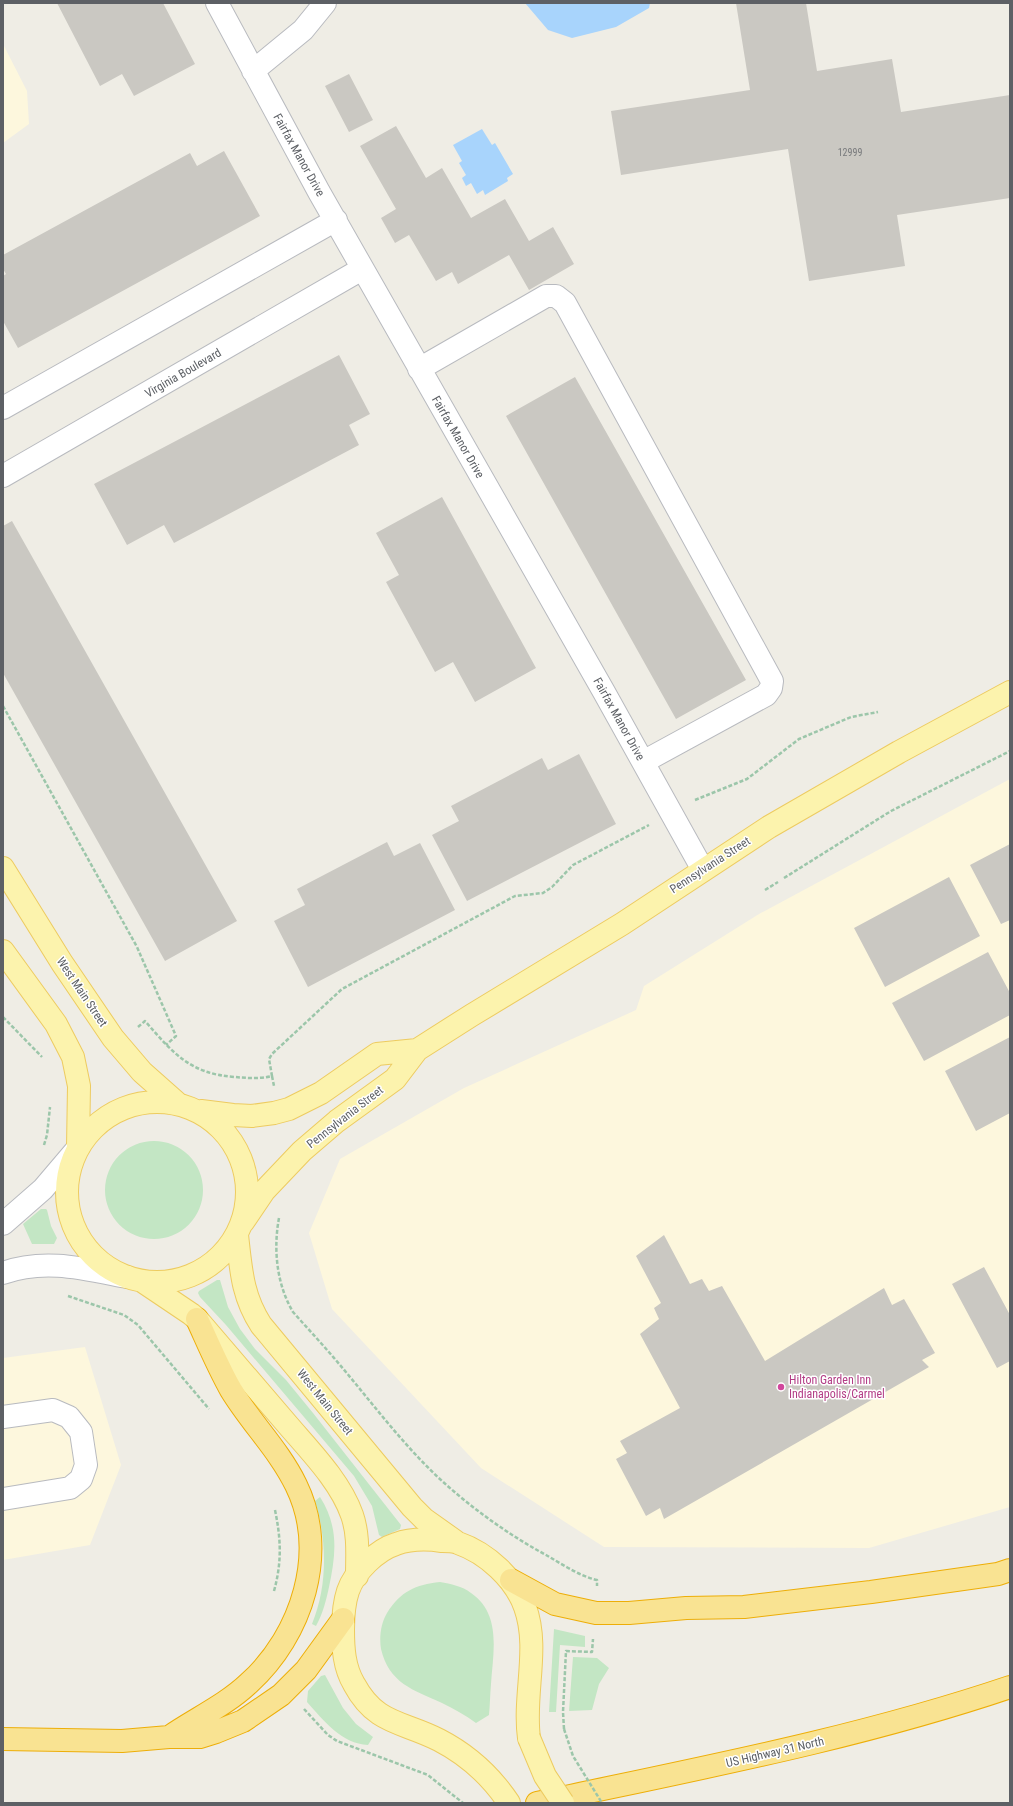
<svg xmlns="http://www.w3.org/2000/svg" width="1013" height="1806" font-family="'Roboto Condensed',sans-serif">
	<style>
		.commercial { fill: #fdf7dd }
		.green { fill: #c3e6c4 }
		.water { fill: #a8d4fc }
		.building { fill: #cac8c2 }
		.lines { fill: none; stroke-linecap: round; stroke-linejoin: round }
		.minor-casing { stroke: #b8babf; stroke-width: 24 }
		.major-casing { stroke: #edcb60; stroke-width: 24 }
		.highway-casing { stroke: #edae08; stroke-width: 24 }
		.path { stroke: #9cc6aa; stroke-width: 2.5; stroke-dasharray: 4 2; stroke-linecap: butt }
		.minor { stroke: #fff; stroke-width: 22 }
		.major { stroke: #fcf3ad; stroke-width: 22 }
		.highway { stroke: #f9e392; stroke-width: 22 }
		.major-bridge-casing { stroke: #edcb60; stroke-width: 24; stroke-linecap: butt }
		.path-bridge { stroke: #9cc6aa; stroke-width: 2.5; stroke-dasharray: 4 2; stroke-linecap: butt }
		.major-bridge { stroke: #fcf3ad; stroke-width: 22 }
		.hotel-dot { fill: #d1479c; stroke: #fff; stroke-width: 1.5 }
		.labels { text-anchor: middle; stroke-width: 3; stroke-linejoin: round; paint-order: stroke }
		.number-label { font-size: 10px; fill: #787a7c }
		.street-label { font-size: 12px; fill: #5d6065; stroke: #fff }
		.hotel-label { font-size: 12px; fill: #b23c85; stroke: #fff; text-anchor: start }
	</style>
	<rect width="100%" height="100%" fill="#efede5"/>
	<path class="commercial" d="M 3,44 L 27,91 L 29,124 L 3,143 Z
		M 1010,779 L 1010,1507 L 869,1548 L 604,1547 L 481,1468 L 332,1309 L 309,1233 L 340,1159 L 464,1088 L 636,1010 L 644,986 L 759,914 Z
		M 85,1347 L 121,1465 L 90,1545 L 3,1560 L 3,1358 Z"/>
	<path class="green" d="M105 1190a49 49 0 1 1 98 0a49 49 0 1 1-98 0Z
		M 41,1209 L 46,1209 L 47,1210 L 51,1226 L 57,1238 L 54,1244 L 32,1244 L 23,1224 Z
		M 217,1280 L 220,1280 L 228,1307 L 240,1329 L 255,1349 L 286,1380 L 313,1413 L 401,1525 L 400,1529 L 382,1537 L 379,1535 L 372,1506 L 354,1476 L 226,1325 L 200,1297 L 198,1293 L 199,1291 Z
		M 320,1497 C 339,1527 336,1554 329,1587 C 326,1601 323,1613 316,1626 L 312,1624 C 328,1585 327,1540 315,1501 Z
		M 440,1582 C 451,1584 462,1586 471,1593 C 502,1614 493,1653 491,1684 C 490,1695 490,1705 489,1715 L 476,1723 C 465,1715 454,1709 442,1703 C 413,1690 389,1683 381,1649 C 379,1637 381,1623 387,1613 C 401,1591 415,1585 440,1582 Z
		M 554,1629 L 585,1636 L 585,1647 L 560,1645 L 556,1712 L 549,1712 Z
		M 573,1657 L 597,1658 L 609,1668 L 599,1684 L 592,1710 L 569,1711 Z
		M 325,1675 L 343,1708 L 356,1724 L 373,1737 L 368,1745 C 342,1744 323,1720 307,1702 L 308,1691 L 321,1676 Z"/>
	<path class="water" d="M 525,3 L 650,3 L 649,8 L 616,27 L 572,38 L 548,30 Z
		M 482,129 L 492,145 L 495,143 L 513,174 L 507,178 L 508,181 L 485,195 L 483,190 L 477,194 L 471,183 L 466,186 L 462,178 L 466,175 L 459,163 L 462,161 L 453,145 Z"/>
	<path class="building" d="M 57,3 L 163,3 L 195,64 L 134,96 L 122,74 L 100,86 Z
		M 736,3 L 806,3 L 817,71 L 892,59 L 901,112 L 1010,95 L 1010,198 L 897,215 L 905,266 L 809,281 L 788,149 L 621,175 L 611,111 L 750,90 Z
		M 349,74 L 373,120 L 349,132 L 325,86 Z
		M 396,126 L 426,178 L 442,168 L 471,218 L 505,199 L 529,241 L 553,227 L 574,264 L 529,290 L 509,255 L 458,284 L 452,272 L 436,281 L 409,235 L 395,243 L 381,218 L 396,209 L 360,146 Z
		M 224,151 L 260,216 L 18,348 L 3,321 L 3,276 L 6,274 L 3,269 L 3,255 L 190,153 L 197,166 Z
		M 339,355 L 370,414 L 349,425 L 359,445 L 174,543 L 164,525 L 127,545 L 94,484 Z
		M 575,377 L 746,680 L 676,719 L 506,416 Z
		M 442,497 L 536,668 L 475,702 L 453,662 L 435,672 L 386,582 L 399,575 L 376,533 Z
		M 12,521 L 237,921 L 165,961 L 3,673 L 3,526 Z
		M 579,754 L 616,824 L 467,901 L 432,835 L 459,821 L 451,806 L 542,758 L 548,770 Z
		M 387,842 L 394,856 L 420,843 L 455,910 L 308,987 L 274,921 L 305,905 L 297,889 Z
		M 1010,844 L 1010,920 L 1001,924 L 970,865 Z
		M 949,877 L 980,936 L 885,987 L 854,928 Z
		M 988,952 L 1010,993 L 1010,1015 L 924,1061 L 892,1003 Z
		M 1010,1037 L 1010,1113 L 976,1131 L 945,1071 Z
		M 664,1235 L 690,1284 L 702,1279 L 709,1291 L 722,1286 L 765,1361 L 884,1288 L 892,1305 L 904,1299 L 935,1353 L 922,1360 L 929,1367 L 664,1519 L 660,1508 L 646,1516 L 616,1459 L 627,1453 L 620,1441 L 680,1408 L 640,1334 L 659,1319 L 654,1308 L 661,1303 L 636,1256 Z
		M 984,1267 L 1010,1315 L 1010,1361 L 997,1368 L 952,1284 Z"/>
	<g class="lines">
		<g class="minor-casing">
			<path id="minor" d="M 217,3 L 319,192 L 604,692 L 703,870
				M 253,71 L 303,30 L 325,3
				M 419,369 L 546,296 L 556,296 L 565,303 L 772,681 L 771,688 L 766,695 L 643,762
				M 3,408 L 336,220
				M 3,476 L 362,269
				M 3,1224 L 43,1189 L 77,1149
				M 3,1273 C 45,1258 85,1269 127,1277
				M 3,1417 L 53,1410 L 69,1417 L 81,1432 L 86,1465 L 81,1479 L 70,1488 L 3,1499"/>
		</g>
		<g class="major-casing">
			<path id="major" d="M 3,868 L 62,963 L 113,1038 L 142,1072 L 177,1103
				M 3,951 L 56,1024 L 73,1057 L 79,1086 L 78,1147
				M67 1192a90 90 0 1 1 180 0a90 90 0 1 1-180 0Z
				M 201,1111 L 233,1115 L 252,1116 L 274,1113 L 289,1109 L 321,1093 L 377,1054 L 417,1050
				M 243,1222 L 264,1191 L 302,1151 L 337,1121 L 395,1079 L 417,1050 L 472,1015 L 622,924 L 769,827 L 899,752 L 1010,692
				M 237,1235 C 241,1269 242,1296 261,1325 L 412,1507 L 424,1519 L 455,1541
				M 142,1281 L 191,1314 L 197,1319 C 227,1354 257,1389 287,1424 C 310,1451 340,1481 352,1515 C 359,1535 357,1555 357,1576
				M 509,1803 C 491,1776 468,1755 439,1740 C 402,1721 376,1725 354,1684 C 344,1667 343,1648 343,1630 C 343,1617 344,1603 348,1591 C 355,1571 377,1550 396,1544 C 410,1539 428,1539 442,1541 C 447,1541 454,1541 458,1543 C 487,1553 515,1579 525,1607 C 540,1648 523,1695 529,1738"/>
		</g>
		<g class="highway-casing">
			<path id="highway" d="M 511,1580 L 555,1604 L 596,1613 L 629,1613 L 686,1608 L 744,1607 L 871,1592 L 998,1574 L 1010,1570
				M 169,1737 C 195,1719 226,1705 249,1683 C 302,1635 329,1552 296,1485 C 279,1450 251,1423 231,1390 C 218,1367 208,1343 197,1319
				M 3,1739 L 122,1741 L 169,1737 L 200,1737 L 216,1732 L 243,1721 L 281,1695 L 306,1670 L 343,1619
				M 537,1803 C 696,1769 856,1739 1010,1687"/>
		</g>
		<path class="path" d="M 3,706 L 137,947 L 176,1036 L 166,1045
			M 695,800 L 747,779 L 799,739 L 851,717 L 878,712
			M 784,878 L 891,811 L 1010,751
			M 765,890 L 778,882
			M 3,1017 L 42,1057
			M 138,1027 L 145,1021 C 173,1053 190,1074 235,1077 C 247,1078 260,1079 272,1076 L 269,1059 L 272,1054 L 342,989 L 515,896 L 543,893 L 552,887 L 573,865 L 649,825
			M 272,1076 L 274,1086
			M 44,1145 L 47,1135 L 50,1107
			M 279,1218 C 273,1250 277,1285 293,1312 C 309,1330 325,1347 340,1365 C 373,1404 404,1446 442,1481 C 473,1509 509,1535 546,1555 C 562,1564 579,1576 597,1580 L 597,1586
			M 68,1296 L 124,1315 L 138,1325 L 209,1409
			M 274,1591 C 282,1562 281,1539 275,1510
			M 304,1709 L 328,1735 L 337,1741 L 428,1775 L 463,1803
			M 564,1729 L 563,1712 L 566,1651 L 592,1652 L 593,1639"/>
		<use href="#minor" class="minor"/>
		<use href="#major" class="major"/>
		<use href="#highway" class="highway"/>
		<g class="major-bridge-casing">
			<path id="major-bridge" d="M 529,1738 L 545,1776 L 563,1803"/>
		</g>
		<path class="path-bridge" d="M 564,1729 L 573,1756 L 602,1803"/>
		<use href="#major-bridge" class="major-bridge"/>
	</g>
	<circle class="hotel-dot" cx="781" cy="1387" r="4"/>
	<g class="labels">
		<g class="number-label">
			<text x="850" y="156">12999</text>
		</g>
		<g class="street-label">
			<text transform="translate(299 155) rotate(61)" y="4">Fairfax Manor Drive</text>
			<text transform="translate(183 373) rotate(-30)" y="4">Virginia Boulevard</text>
			<text transform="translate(458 437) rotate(60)" y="4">Fairfax Manor Drive</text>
			<text transform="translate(619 719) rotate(61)" y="4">Fairfax Manor Drive</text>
			<text transform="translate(710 865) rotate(-33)" y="4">Pennsylvania Street</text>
			<text transform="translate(82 992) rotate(56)" y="4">West Main Street</text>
			<text transform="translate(345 1117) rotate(-38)" y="4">Pennsylvania Street</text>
			<text transform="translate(325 1402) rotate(51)" y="4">West Main Street</text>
			<text transform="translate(775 1752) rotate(-13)" y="4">US Highway 31 North</text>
		</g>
		<g class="hotel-label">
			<text x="789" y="1384">Hilton Garden Inn<tspan x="789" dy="14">Indianapolis/Carmel</tspan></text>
		</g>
	</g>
	<rect width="1013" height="1806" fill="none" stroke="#5d6065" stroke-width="8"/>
</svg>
